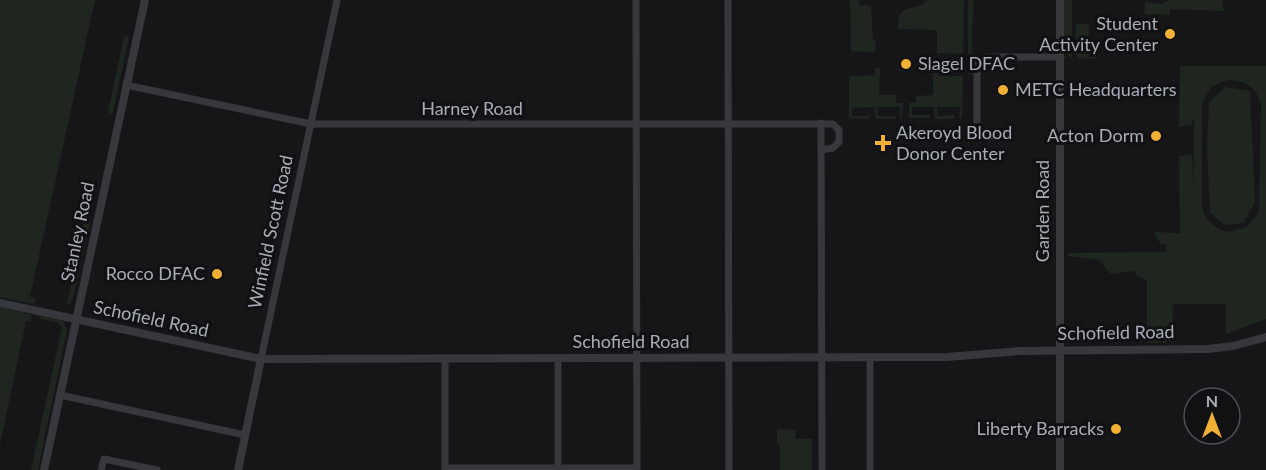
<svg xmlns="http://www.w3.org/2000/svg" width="1266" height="470" font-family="Lato,sans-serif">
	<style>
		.green { fill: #1e261f; fill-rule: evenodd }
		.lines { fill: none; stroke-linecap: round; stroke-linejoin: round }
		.minor { stroke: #37383d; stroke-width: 7 }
		.tertiary { stroke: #37383d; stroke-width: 8 }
		.poi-dot { fill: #f2b134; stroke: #111113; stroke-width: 2 }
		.labels { text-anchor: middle; stroke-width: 6; stroke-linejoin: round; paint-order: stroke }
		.poi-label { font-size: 18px; fill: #a8adb8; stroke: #111113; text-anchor: end }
		.street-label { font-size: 18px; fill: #a8adb8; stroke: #111113 }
	</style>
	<rect width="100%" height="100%" fill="#161618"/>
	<path class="green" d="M 0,0 L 95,0 L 30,297 L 37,299 L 33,304 L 0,297 Z
		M 850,0 L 859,0 L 859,5 L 871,6 L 873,40 L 876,40 L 875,52 L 851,51 Z
		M 928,0 L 964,0 L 963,54 L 937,53 L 937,30 L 898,29 C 897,0 913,14 928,0 Z
		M 968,0 L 974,0 L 972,27 L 973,74 L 968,75 Z
		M 1063,0 L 1072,0 L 1072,58 L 1067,55 L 1064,50 Z
		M 1170,0 L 1222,0 L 1223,7 L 1226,11 L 1170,9 L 1170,15 L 1144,14 L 1145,2 L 1161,4 Z
		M 1076,24 L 1089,24 L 1089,57 L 1097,57 L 1097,59 L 1078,58 L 1076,52 Z
		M 126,35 L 129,37 L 113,113 L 110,114 L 108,111 L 124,37 Z
		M 1180,66 L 1266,66 L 1266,319 L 1226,334 L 1226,304 L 1173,304 L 1172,342 L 1147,343 L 1147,280 L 1138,277 L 1134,271 L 1111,274 L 1099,260 L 1068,256 L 1069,253 L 1166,252 L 1167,245 L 1160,243 L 1154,232 L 1180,233 L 1179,156 L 1192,154 L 1194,186 L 1194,115 L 1192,125 L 1179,127 ZM 1227,80 C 1245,80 1256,87 1261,104 L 1259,213 L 1246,227 L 1228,232 L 1220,230 L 1211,223 L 1204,215 L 1202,204 L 1202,104 L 1211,87 Z
		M 875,68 L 880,68 L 879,95 L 896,95 L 896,103 L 903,103 L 902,119 L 900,118 L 900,107 L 877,107 L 878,116 L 896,116 L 895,119 L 876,119 L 874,107 L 852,108 L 852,116 L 870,116 L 869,119 L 849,118 L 849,76 L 875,75 Z
		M 933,68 L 937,68 L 938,76 L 963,76 L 962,119 L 959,118 L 960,107 L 937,107 L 937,116 L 955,115 L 954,119 L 935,119 L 934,107 L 912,107 L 912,115 L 930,115 L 930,118 L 909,118 L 909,103 L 916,103 L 916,96 L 933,95 Z
		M 1225,87 L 1250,91 L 1255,202 L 1244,223 L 1225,225 L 1210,213 L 1207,148 L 1209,102 Z
		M 84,221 L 90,222 L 75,291 L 70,305 L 67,304 Z
		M 0,307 L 32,315 L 31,321 L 26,321 L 0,445 Z
		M 41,316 L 63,321 L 67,330 L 38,470 L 31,470 L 62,327 L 57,322 L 40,319 Z
		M 777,429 L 796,430 L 795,439 L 812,439 L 812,470 L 780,470 L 780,447 L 777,442 Z"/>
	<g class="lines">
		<path class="minor" d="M 636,0 L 637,470
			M 728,0 L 729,470
			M 126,85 L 311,124 L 833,124 L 839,130 L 839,142 L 833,148 L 821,150
			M 977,122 L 977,68 L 979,60 L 987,57 L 1061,57
			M 821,123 L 822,470
			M 870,358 L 870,470
			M 261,359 L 337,0
			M 558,359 L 558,469
			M 60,395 L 245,435
			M 445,468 L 637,468
			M 101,470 L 104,459 L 157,470
			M 445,470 L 445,359"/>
		<path class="tertiary" d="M 0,303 L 261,359 L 947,357 L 1021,351 L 1208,349 L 1233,346 L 1266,337
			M 44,470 L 145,0
			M 238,470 L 261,359
			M 1060,470 L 1060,0"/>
	</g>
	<g class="poi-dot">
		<circle cx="1170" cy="34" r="6"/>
		<circle cx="906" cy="64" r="6"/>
		<circle cx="1003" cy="90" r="6"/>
		<circle cx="1156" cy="136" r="6"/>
		<path d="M880 134h6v6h6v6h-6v6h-6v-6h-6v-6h6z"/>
		<circle cx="217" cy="274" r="6"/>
		<circle cx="1116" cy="429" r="6"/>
	</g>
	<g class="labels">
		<g class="poi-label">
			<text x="1158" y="30">Student<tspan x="1158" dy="21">Activity Center</tspan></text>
			<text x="918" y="70" text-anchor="start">Slagel DFAC</text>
			<text x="1015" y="96" text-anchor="start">METC Headquarters</text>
			<text x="896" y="139" text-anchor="start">Akeroyd Blood<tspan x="896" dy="21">Donor Center</tspan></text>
			<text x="1144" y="142">Acton Dorm</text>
			<text x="205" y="280">Rocco DFAC</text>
			<text x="1104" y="435">Liberty Barracks</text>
		</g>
		<g class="street-label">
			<text x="472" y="115">Harney Road</text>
			<text transform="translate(1043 211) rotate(-90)" y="6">Garden Road</text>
			<text transform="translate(78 232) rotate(-78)" y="6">Stanley Road</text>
			<text transform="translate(271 232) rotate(-78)" y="6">Winfield Scott Road</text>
			<text transform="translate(151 319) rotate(12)" y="6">Schofield Road</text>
			<text transform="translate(1116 333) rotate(-1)" y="6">Schofield Road</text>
			<text x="631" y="348">Schofield Road</text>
		</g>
	</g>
	<g transform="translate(1212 416)"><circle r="28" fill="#111113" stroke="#4d4f55" stroke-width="1.5"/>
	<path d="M0-4.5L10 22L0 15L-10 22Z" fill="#f2b134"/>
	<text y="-9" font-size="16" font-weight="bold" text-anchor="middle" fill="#a8adb8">N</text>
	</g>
</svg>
